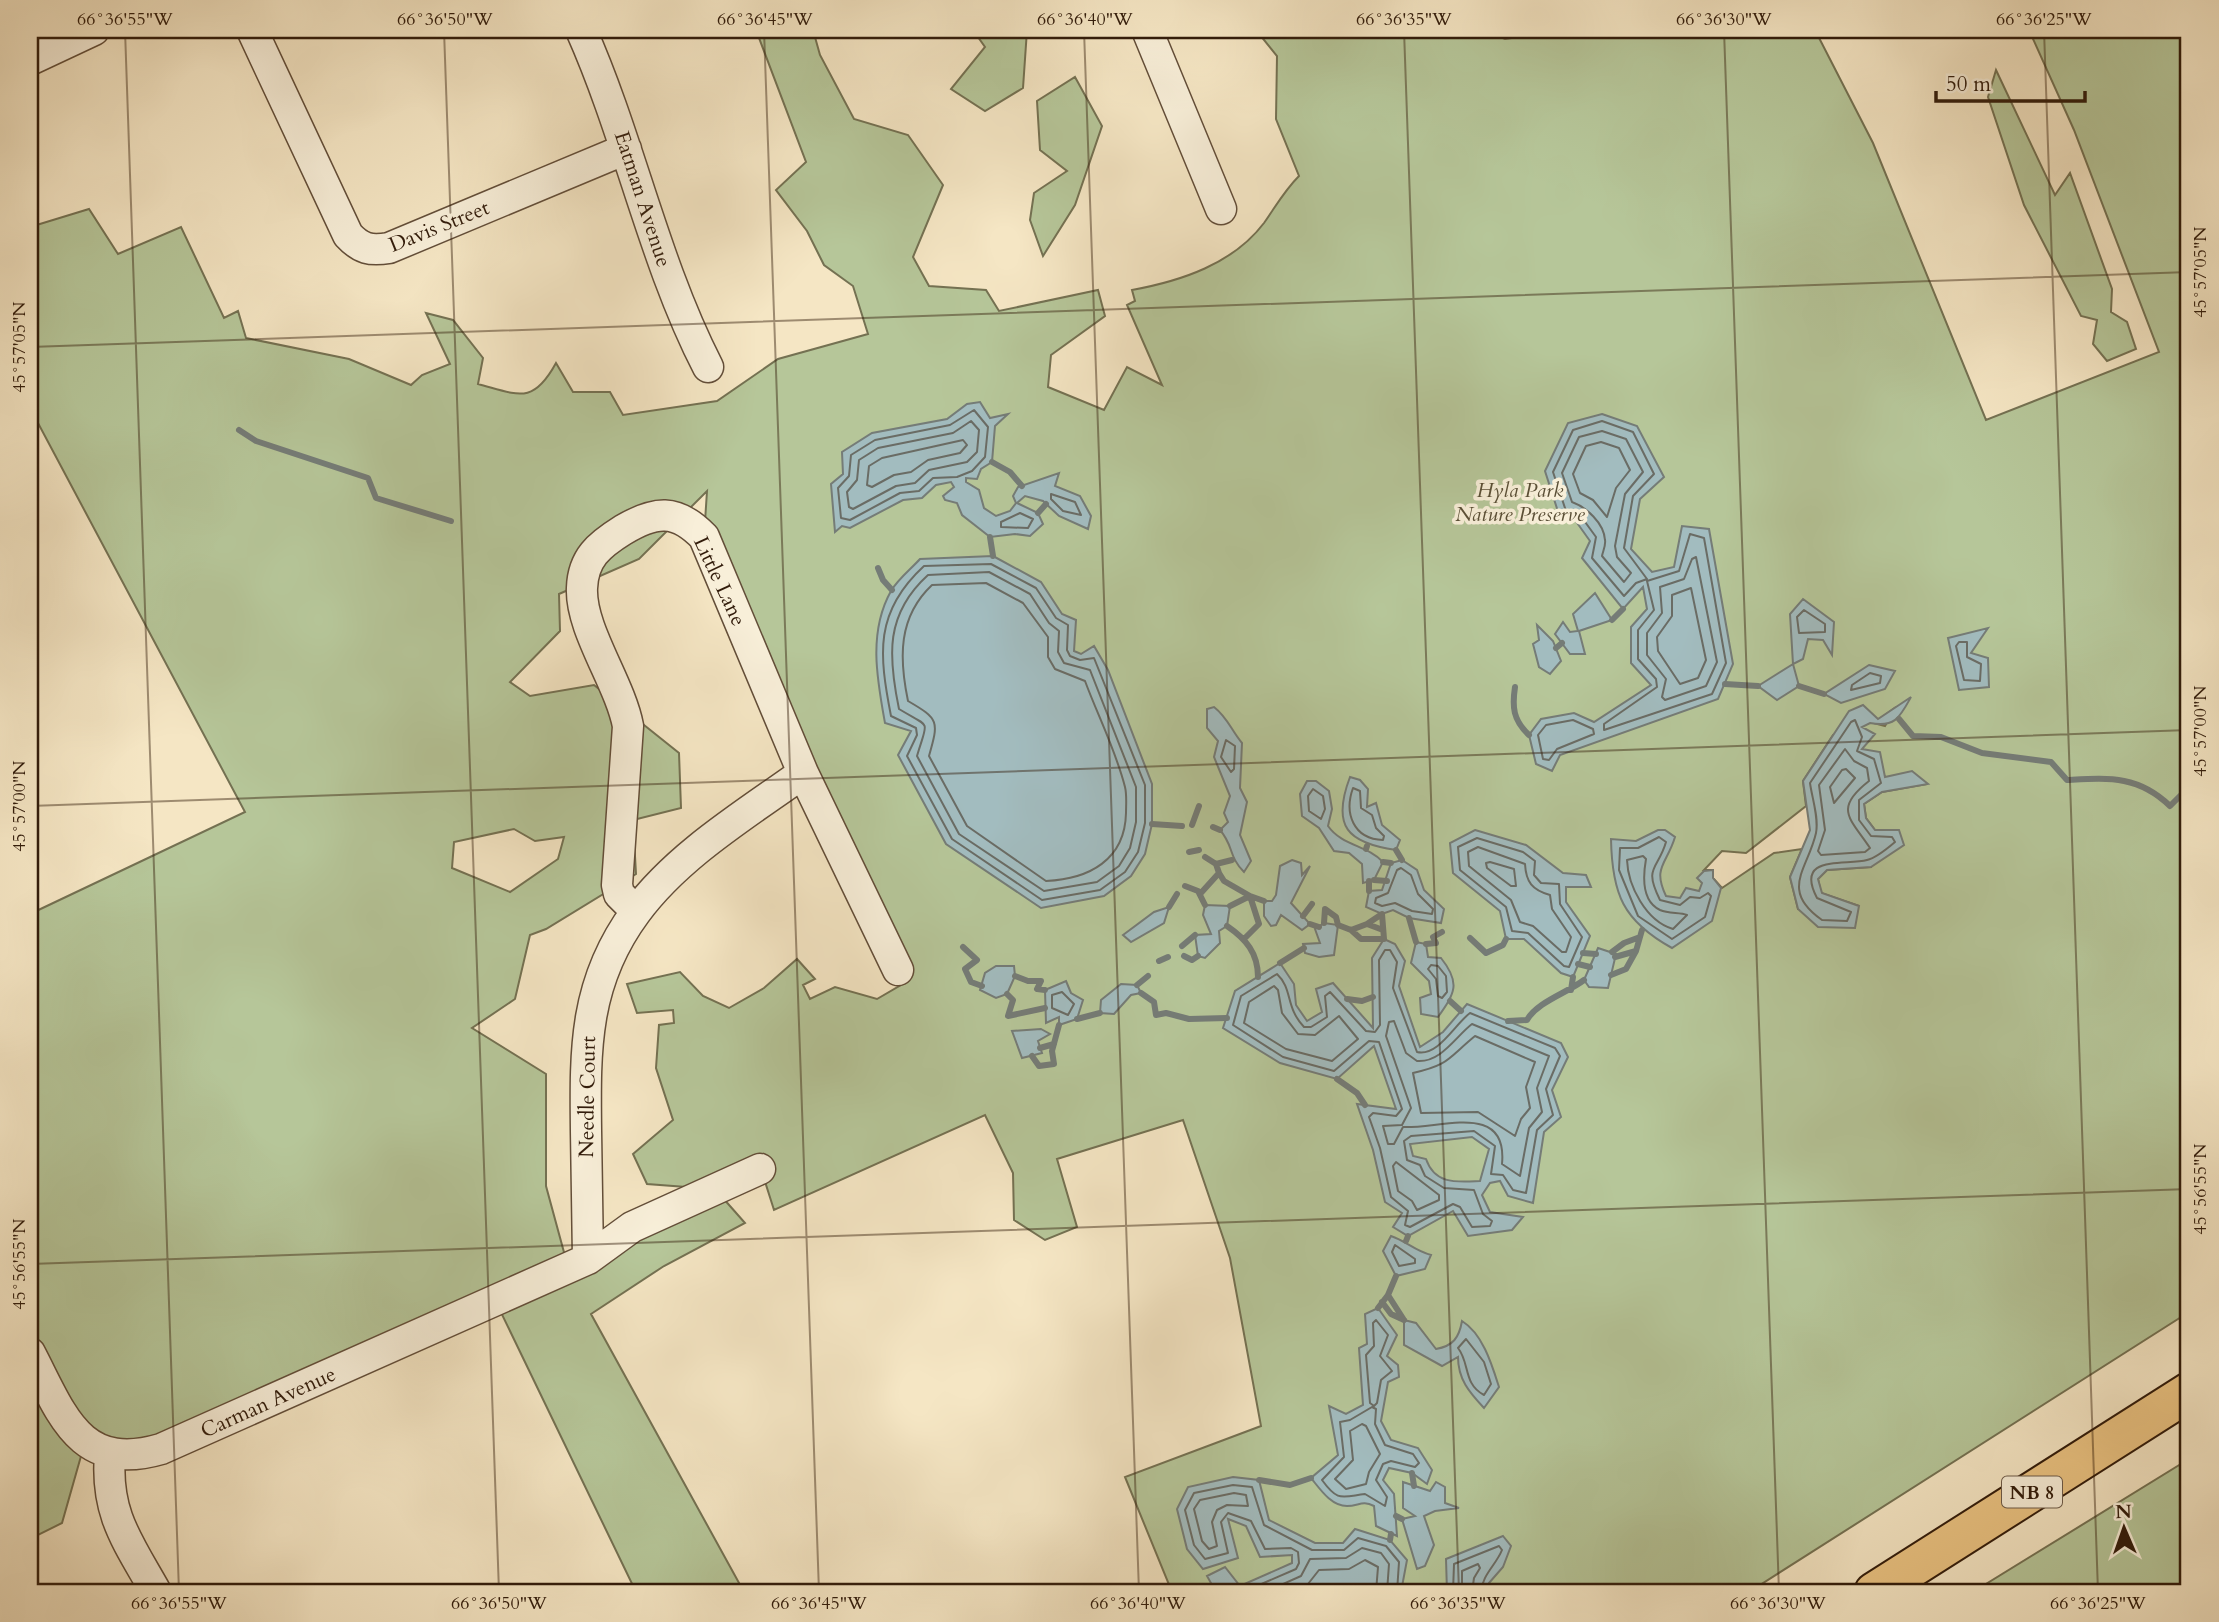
<svg xmlns="http://www.w3.org/2000/svg" width="2219" height="1622" font-family="Cardo,serif">
	<style>
		.green { fill: #b6c699; stroke: #747152; stroke-width: 2; fill-rule: evenodd }
		.water { fill: #a2bcbf; stroke: #757c77; stroke-width: 2; fill-rule: evenodd }
		.lines { fill: none; stroke-linecap: round; stroke-linejoin: round }
		.shore { stroke: #6a6c65; stroke-width: 2 }
		.stream { stroke: #757c77; stroke-width: 6 }
		.minor-casing { stroke: #634e39; stroke-width: 33 }
		.highway-casing { stroke: #321c0b; stroke-width: 42 }
		.minor { stroke: #f8efd9; stroke-width: 30 }
		.highway { stroke: #eac382; stroke-width: 38 }
		.ticks { fill: none; stroke: #321c0b; stroke-width: 2; stroke-opacity: 0.45 }
		.labels { text-anchor: middle; stroke-width: 7; stroke-linejoin: round; paint-order: stroke }
		.shield { fill: #f8efd9; stroke: #6d5b49; stroke-width: 2 }
		.shield-label { font-size: 19px; font-weight: bold; fill: #321c0b }
		.street-label { font-size: 21px; fill: #321c0b; stroke: #f8efd9 }
		.park-label { font-size: 21px; font-style: italic; fill: #5a4f36; stroke: #f8efd9 }
		.neatline { fill: none; stroke: #321c0b; stroke-width: 2.5 }
		.ticks-label { font-size: 18px; text-anchor: middle; fill: #321c0b }
	</style>
	<rect width="100%" height="100%" fill="#f5e6c4"/>
	<filter id="stains"><feTurbulence type="fractalNoise" baseFrequency=".00286" numOctaves="4"/><feColorMatrix values="0 0 0 0 .2 0 0 0 0 .09 0 0 0 0 .02 0 0 0 .5 -.17"/></filter>
	<radialGradient id="worn" r=".72"><stop offset=".6" stop-color="#630" stop-opacity="0"/><stop offset="1" stop-color="#630" stop-opacity=".3"/></radialGradient>
	<path class="green" d="M 756,30 L 813,30 L 820,55 L 854,119 L 908,135 L 943,185 L 913,257 L 929,286 L 986,290 L 999,311 L 1098,290 L 1105,316 L 1051,355 L 1048,387 L 1104,410 L 1127,367 L 1162,385 L 1127,305 L 1135,301 L 1132,290 C 1181,281 1233,264 1264,223 C 1276,206 1284,191 1299,176 L 1276,119 L 1277,56 L 1256,30 L 1484,30 L 1505,39 L 1568,30 L 1815,30 L 1873,143 L 1986,420 L 2159,352 L 2074,130 L 2029,30 L 2189,30 L 2189,1312 L 1749,1592 L 1172,1592 L 1125,1477 L 1261,1426 L 1230,1258 L 1183,1120 L 1057,1159 L 1077,1227 L 1045,1240 L 1014,1220 L 1013,1173 L 985,1115 L 774,1210 L 761,1169 L 715,1189 L 745,1223 L 664,1266 L 591,1314 L 744,1592 L 636,1592 L 495,1300 L 161,1449 L 85,1442 L 62,1523 L 30,1539 L 30,914 L 245,812 L 30,408 L 30,227 L 89,209 L 118,254 L 181,227 L 224,318 L 238,311 L 246,338 L 349,359 L 411,385 L 422,375 L 450,364 L 426,313 L 453,320 L 483,358 L 478,384 C 519,395 533,405 556,363 L 573,392 L 610,392 L 623,415 L 717,401 L 778,359 L 868,334 L 853,286 L 824,265 L 807,231 L 776,190 L 806,162 ZM 707,491 L 704,537 L 906,982 L 877,999 L 835,987 L 810,999 L 803,985 L 815,979 L 797,959 L 764,988 L 729,1008 L 703,996 L 680,972 L 627,984 L 637,1013 L 673,1010 L 674,1023 L 659,1025 L 656,1068 L 673,1120 L 633,1154 L 647,1184 L 713,1189 L 568,1267 L 546,1186 L 546,1074 L 472,1028 L 515,999 L 530,935 L 546,929 L 636,874 L 633,820 L 681,808 L 679,753 L 594,685 L 530,696 L 510,682 L 560,631 L 559,594 L 639,559 ZM 1896,707 L 1885,726 L 1870,722 L 1861,727 L 1861,749 L 1885,777 L 1927,784 L 1882,792 L 1864,804 L 1866,818 L 1875,830 L 1871,867 L 1827,870 L 1818,879 L 1821,893 L 1859,906 L 1798,909 L 1790,877 L 1802,849 L 1774,853 L 1722,888 L 1713,878 L 1713,870 L 1704,870 L 1722,851 L 1746,853 L 1806,806 L 1803,781 L 1833,735 L 1878,720 ZM 514,829 L 535,841 L 564,837 L 558,859 L 510,892 L 452,868 L 454,842 Z
		M 973,30 L 1027,30 L 1023,88 L 985,111 L 951,89 L 985,47 Z
		M 1996,70 L 2055,195 L 2070,173 L 2112,289 L 2111,312 L 2127,322 L 2136,349 L 2107,361 L 2093,344 L 2097,320 L 2081,316 L 2024,205 L 1988,97 Z
		M 1075,77 L 1102,126 L 1075,205 L 1043,256 L 1030,220 L 1034,193 L 1067,171 L 1040,150 L 1037,101 Z
		M 2189,1459 L 2189,1592 L 1973,1592 Z"/>
	<path class="water" d="M 980,402 L 990,418 L 1008,414 L 995,426 L 992,462 L 981,469 L 977,479 L 966,478 L 966,482 L 979,490 L 984,508 L 996,516 L 1010,511 L 1016,503 L 1013,496 L 1018,487 L 1059,473 L 1055,486 L 1080,496 L 1091,516 L 1088,529 L 1059,516 L 1043,501 L 1025,496 L 1017,503 L 1038,513 L 1043,524 L 1030,536 L 1015,534 L 990,537 L 962,515 L 957,503 L 945,500 L 943,496 L 954,487 L 951,482 L 936,485 L 922,498 L 903,500 L 850,528 L 842,526 L 835,532 L 831,484 L 843,474 L 842,452 L 872,433 L 947,419 L 967,404 Z
		M 1602,414 L 1637,426 L 1664,477 L 1640,499 L 1631,549 L 1652,572 L 1674,567 L 1682,526 L 1709,529 L 1733,664 L 1718,699 L 1560,755 L 1552,771 L 1536,764 L 1529,735 L 1541,719 L 1574,713 L 1594,722 L 1651,685 L 1631,663 L 1631,627 L 1647,609 L 1643,587 L 1623,609 L 1582,558 L 1590,541 L 1575,520 L 1561,521 L 1545,471 L 1568,423 Z
		M 993,556 L 1041,582 L 1062,614 L 1076,620 L 1074,651 L 1081,654 L 1094,646 L 1108,670 L 1152,784 L 1152,824 L 1145,854 L 1131,876 L 1104,896 L 1041,908 L 946,844 L 898,755 L 911,731 L 885,723 C 877,679 868,632 891,591 C 898,579 911,569 920,559 Z
		M 1595,593 L 1612,620 L 1579,631 L 1585,654 L 1570,654 L 1555,634 L 1563,622 L 1570,632 L 1578,631 L 1573,614 Z
		M 1803,599 L 1834,622 L 1832,655 L 1823,640 L 1808,639 L 1803,659 L 1793,664 L 1799,686 L 1777,700 L 1758,686 L 1793,664 L 1790,614 Z
		M 1537,625 L 1553,641 L 1561,661 L 1550,674 L 1539,667 L 1533,644 L 1539,640 Z
		M 1988,628 L 1971,653 L 1988,658 L 1989,687 L 1959,690 L 1948,638 Z
		M 1869,665 L 1895,671 L 1885,689 L 1841,703 L 1824,694 Z
		M 1911,697 C 1900,717 1895,728 1870,723 L 1862,727 L 1875,734 L 1862,749 L 1880,752 L 1885,777 L 1912,771 L 1928,784 L 1882,792 L 1864,804 L 1866,818 L 1875,830 L 1899,830 L 1904,845 L 1871,867 L 1827,870 L 1818,879 L 1822,893 L 1859,906 L 1855,928 L 1818,927 L 1798,909 L 1790,877 L 1810,830 L 1803,781 L 1849,711 L 1863,705 L 1878,719 Z
		M 1214,707 C 1228,718 1231,730 1242,743 L 1240,788 L 1247,802 L 1240,835 L 1251,861 L 1244,872 C 1228,856 1234,846 1220,830 L 1228,822 L 1224,813 L 1230,796 L 1214,757 L 1218,741 L 1207,728 L 1207,709 Z
		M 1350,777 L 1360,780 L 1368,789 L 1367,807 L 1376,803 L 1382,825 L 1400,840 L 1396,850 C 1348,843 1331,827 1350,777 Z
		M 1307,781 L 1316,781 L 1329,791 L 1332,809 L 1328,826 C 1342,846 1367,845 1383,862 L 1374,880 L 1363,883 L 1362,864 L 1349,853 L 1334,851 L 1319,828 L 1302,816 L 1300,794 Z
		M 1475,830 L 1526,845 L 1563,873 L 1586,875 L 1591,887 L 1566,887 L 1566,902 L 1590,936 L 1573,977 L 1561,973 L 1524,939 L 1506,939 L 1500,911 L 1453,873 L 1450,843 Z
		M 1658,830 L 1665,830 L 1675,837 C 1667,864 1652,867 1666,896 L 1680,898 L 1686,888 L 1699,891 L 1702,883 L 1697,878 L 1704,871 L 1713,870 L 1713,878 L 1721,888 L 1712,921 L 1672,948 C 1623,921 1612,894 1611,839 L 1636,841 Z
		M 1292,860 L 1301,863 L 1302,875 L 1310,866 L 1291,903 L 1310,924 L 1302,930 L 1281,915 L 1276,925 L 1271,926 L 1264,916 L 1264,901 L 1272,901 L 1276,895 L 1280,866 Z
		M 1402,860 L 1417,870 L 1424,890 L 1444,909 L 1441,923 L 1409,918 L 1393,910 L 1382,914 L 1366,907 L 1369,891 L 1382,890 L 1391,863 Z
		M 1205,905 L 1230,906 L 1227,926 L 1219,931 L 1220,943 L 1205,958 L 1198,956 L 1195,935 L 1211,934 L 1203,915 Z
		M 1169,907 L 1164,923 L 1131,942 L 1123,935 L 1154,912 Z
		M 1324,923 L 1338,925 L 1334,955 L 1319,957 L 1305,953 L 1303,944 L 1320,943 L 1315,929 Z
		M 1384,939 L 1395,944 L 1405,961 L 1399,986 L 1420,1047 L 1443,1032 L 1467,1004 L 1561,1043 L 1568,1057 L 1552,1090 L 1561,1117 L 1544,1132 L 1533,1203 L 1508,1196 L 1500,1181 L 1490,1183 L 1482,1195 L 1490,1212 L 1523,1217 L 1512,1230 L 1468,1236 L 1453,1211 L 1408,1236 L 1393,1227 L 1402,1213 L 1385,1202 L 1373,1150 L 1357,1104 L 1396,1109 L 1374,1046 L 1337,1079 L 1280,1063 L 1223,1028 L 1235,991 L 1280,963 L 1294,984 L 1296,1005 L 1307,1021 L 1322,1012 L 1316,989 L 1333,983 L 1373,1028 L 1372,958 ZM 1472,1137 L 1489,1149 L 1480,1181 C 1457,1182 1435,1185 1426,1159 L 1413,1156 L 1410,1144 Z
		M 1416,942 L 1426,944 L 1428,957 L 1441,958 C 1461,983 1455,993 1438,1017 L 1421,1014 L 1420,998 L 1431,994 L 1429,981 L 1411,963 Z
		M 1598,948 L 1616,954 L 1608,988 L 1589,987 L 1584,980 Z
		M 996,966 L 1014,966 L 1015,976 L 1007,994 L 996,998 L 980,990 L 985,973 Z
		M 1066,981 L 1071,993 L 1083,1000 L 1077,1019 L 1059,1025 L 1059,1017 L 1046,1023 L 1045,990 Z
		M 1121,984 L 1137,985 L 1141,993 L 1131,995 L 1114,1014 L 1100,1013 L 1101,1000 Z
		M 1041,1029 L 1050,1034 L 1038,1041 L 1042,1053 L 1022,1058 L 1012,1031 Z
		M 1391,1236 C 1406,1241 1415,1251 1431,1255 L 1425,1269 L 1396,1276 L 1383,1251 Z
		M 1378,1308 L 1397,1335 L 1387,1356 L 1398,1365 L 1399,1377 L 1388,1382 L 1381,1421 L 1391,1440 L 1418,1448 L 1432,1470 L 1427,1484 L 1412,1473 L 1389,1468 L 1383,1480 L 1394,1494 L 1397,1536 L 1376,1526 L 1374,1506 C 1362,1500 1359,1506 1347,1506 C 1331,1506 1320,1489 1311,1478 L 1338,1455 L 1329,1406 L 1346,1414 L 1363,1405 L 1359,1348 L 1367,1344 L 1365,1314 Z
		M 1404,1320 L 1416,1323 L 1436,1349 C 1453,1346 1459,1338 1462,1321 C 1483,1334 1492,1365 1499,1387 L 1484,1408 C 1469,1392 1458,1379 1458,1357 L 1442,1366 L 1404,1345 Z
		M 1233,1477 L 1259,1480 L 1269,1520 L 1315,1543 L 1343,1543 L 1355,1529 L 1390,1540 L 1407,1560 L 1401,1592 L 1216,1592 L 1207,1576 L 1225,1567 L 1240,1586 L 1292,1563 L 1292,1555 L 1260,1557 L 1246,1526 L 1228,1519 L 1238,1558 L 1203,1569 L 1187,1549 L 1177,1509 L 1188,1487 Z
		M 1403,1482 L 1430,1491 L 1436,1482 L 1445,1487 L 1445,1503 L 1459,1508 L 1435,1511 L 1424,1516 L 1434,1545 L 1425,1566 L 1417,1569 L 1402,1519 L 1415,1516 L 1403,1508 Z
		M 1503,1536 L 1511,1546 L 1503,1567 L 1489,1583 L 1488,1592 L 1447,1592 L 1446,1559 Z"/>
	<g class="lines">
		<path class="shore" d="M 974,410 L 988,427 L 985,457 L 972,471 L 957,477 L 933,478 L 919,491 L 900,493 L 850,520 L 841,518 L 838,488 L 849,476 L 851,455 L 875,440 L 950,425 Z
			M 971,421 L 979,430 L 977,452 L 967,462 L 929,470 L 915,483 L 896,486 L 853,509 L 849,507 L 847,492 L 857,480 L 859,460 L 878,448 L 953,433 Z
			M 1602,421 L 1633,432 L 1654,474 L 1633,496 L 1624,548 L 1647,579 L 1636,583 L 1624,596 L 1592,558 L 1596,537 L 1580,515 L 1566,511 L 1553,472 L 1573,430 Z
			M 1602,431 L 1626,439 L 1643,472 L 1625,494 L 1615,546 L 1617,557 L 1631,573 L 1624,582 L 1602,556 C 1603,551 1606,545 1605,540 C 1604,523 1586,507 1572,502 L 1562,473 L 1579,437 Z
			M 963,440 L 967,445 L 960,453 L 928,460 L 911,472 L 894,475 L 872,487 L 867,485 L 869,466 L 882,458 Z
			M 1601,442 L 1619,448 L 1630,470 L 1616,488 L 1607,517 L 1593,500 L 1580,493 L 1573,474 L 1586,446 Z
			M 1051,494 L 1075,502 L 1081,515 L 1063,511 L 1051,499 Z
			M 1020,513 L 1033,519 L 1028,528 L 1001,527 L 1001,522 Z
			M 1690,534 L 1704,538 L 1726,663 L 1712,694 L 1604,730 L 1604,724 L 1657,687 L 1656,679 L 1638,659 L 1638,630 L 1654,610 L 1647,581 L 1679,571 Z
			M 1696,557 L 1717,662 L 1706,686 L 1665,700 L 1662,697 L 1666,679 L 1647,655 L 1647,633 L 1662,613 L 1660,587 L 1684,579 L 1692,559 Z
			M 991,564 L 1036,588 L 1056,618 L 1068,625 L 1067,650 L 1070,656 L 1080,660 L 1094,658 L 1145,785 L 1145,823 L 1138,852 L 1125,872 L 1100,890 L 1042,900 L 952,839 L 907,756 L 917,735 L 916,728 L 891,716 C 879,654 874,612 924,566 Z
			M 989,572 L 1030,594 L 1049,623 L 1059,631 L 1058,652 L 1064,663 L 1090,670 L 1136,787 L 1136,822 L 1130,848 L 1119,866 L 1097,882 L 1044,891 L 959,834 L 917,756 C 928,718 932,729 899,709 C 888,656 885,614 928,575 Z
			M 986,583 L 1023,603 L 1048,637 L 1048,657 L 1055,669 L 1085,681 C 1098,716 1116,751 1125,787 C 1127,795 1126,805 1126,813 C 1125,860 1089,879 1046,881 L 967,826 L 929,756 C 939,721 939,719 908,701 C 899,658 898,617 932,585 Z
			M 1691,588 L 1706,660 L 1698,678 L 1680,684 L 1658,651 L 1657,637 L 1672,616 L 1672,595 Z
			M 1804,610 L 1825,624 L 1825,632 L 1799,633 L 1797,617 Z
			M 1959,642 L 1967,642 L 1967,657 L 1981,664 L 1980,681 L 1964,680 L 1956,646 Z
			M 1870,673 L 1881,676 L 1880,683 L 1851,690 L 1852,685 Z
			M 1573,720 L 1593,729 L 1594,734 L 1557,749 L 1549,760 L 1543,759 L 1538,735 L 1546,725 Z
			M 1855,720 L 1862,737 L 1857,751 L 1874,759 L 1881,783 L 1859,800 L 1859,820 L 1871,836 L 1892,837 L 1895,842 C 1888,848 1876,858 1867,860 C 1845,866 1794,854 1817,898 L 1851,912 L 1847,921 L 1822,920 C 1779,890 1808,869 1816,833 C 1819,818 1812,798 1810,783 L 1851,722 Z
			M 1226,740 L 1235,746 L 1234,769 L 1231,772 L 1221,757 Z
			M 1845,749 L 1854,761 L 1867,768 L 1869,781 C 1833,809 1850,818 1870,848 L 1865,852 L 1821,855 L 1818,851 L 1825,830 L 1819,785 Z
			M 1846,769 L 1855,778 L 1834,803 L 1830,787 L 1842,770 Z
			M 1353,788 L 1360,791 L 1361,808 L 1372,815 L 1376,828 L 1384,836 L 1383,840 C 1353,839 1344,813 1353,788 Z
			M 1313,789 L 1323,796 L 1325,809 L 1321,819 L 1309,811 L 1308,796 Z
			M 1659,837 L 1666,842 C 1658,870 1643,866 1660,900 L 1680,905 L 1690,897 L 1700,898 L 1708,893 L 1711,896 L 1705,917 L 1672,939 L 1638,916 L 1619,870 L 1620,848 L 1638,848 Z
			M 1477,838 L 1523,852 L 1535,861 L 1534,875 L 1541,883 L 1559,884 L 1560,904 L 1582,937 L 1569,967 L 1564,966 L 1528,933 L 1512,931 L 1506,907 L 1460,870 L 1458,847 Z
			M 1478,847 L 1525,864 C 1526,882 1532,890 1550,895 L 1552,909 L 1571,937 L 1566,952 L 1562,952 L 1533,926 L 1520,922 L 1511,900 L 1469,866 L 1468,852 Z
			M 1643,856 L 1646,859 C 1643,876 1641,901 1660,910 C 1669,914 1680,912 1687,915 L 1673,929 C 1646,921 1628,886 1627,860 Z
			M 1490,862 L 1514,869 L 1516,886 L 1511,886 L 1487,868 L 1486,863 Z
			M 1401,868 L 1411,875 L 1418,894 L 1433,909 L 1432,914 L 1412,911 L 1395,903 L 1382,906 L 1375,903 L 1376,898 L 1388,893 L 1397,870 Z
			M 1385,950 L 1390,950 L 1397,962 L 1393,988 L 1417,1052 C 1438,1057 1455,1024 1470,1013 L 1555,1048 L 1560,1056 L 1546,1089 L 1553,1115 L 1537,1130 L 1526,1193 L 1513,1190 L 1503,1175 L 1491,1174 L 1495,1146 L 1474,1131 L 1411,1136 L 1404,1141 L 1407,1160 L 1420,1165 L 1425,1176 L 1444,1188 L 1474,1190 L 1483,1214 L 1492,1221 L 1490,1226 L 1472,1227 L 1460,1207 L 1453,1204 L 1410,1227 L 1405,1225 L 1408,1211 L 1391,1197 L 1380,1148 L 1369,1117 L 1373,1113 L 1396,1116 L 1402,1109 L 1379,1042 L 1369,1041 L 1334,1071 L 1283,1057 L 1233,1025 L 1241,996 L 1277,974 C 1293,989 1285,1007 1304,1027 L 1311,1027 L 1327,1017 L 1325,996 L 1330,992 L 1366,1031 L 1375,1032 L 1380,1025 L 1379,960 Z
			M 1431,965 L 1438,966 L 1446,976 L 1447,992 L 1442,998 L 1438,996 L 1436,979 L 1428,969 Z
			M 1274,986 L 1278,990 L 1282,1013 L 1298,1034 L 1315,1035 L 1339,1016 L 1358,1039 L 1332,1061 L 1286,1049 L 1244,1023 L 1249,1002 Z
			M 1062,992 L 1074,1004 L 1068,1015 L 1052,1008 L 1052,995 Z
			M 1394,1021 L 1406,1053 L 1417,1061 C 1441,1063 1456,1036 1472,1024 L 1549,1056 L 1537,1088 L 1542,1112 L 1529,1128 L 1520,1176 L 1502,1164 C 1508,1101 1440,1129 1403,1127 L 1394,1144 L 1388,1144 L 1383,1126 L 1402,1125 L 1411,1108 L 1386,1036 L 1389,1022 Z
			M 1475,1036 L 1535,1062 L 1526,1087 L 1530,1108 L 1521,1119 L 1515,1136 L 1478,1112 L 1421,1113 L 1413,1073 C 1449,1065 1447,1059 1475,1036 Z
			M 1396,1162 L 1439,1195 L 1439,1200 L 1417,1210 L 1412,1201 L 1398,1191 L 1393,1166 Z
			M 1395,1245 L 1415,1259 L 1415,1263 L 1399,1266 L 1392,1252 Z
			M 1376,1320 L 1388,1335 L 1380,1356 L 1392,1371 L 1381,1380 L 1377,1403 L 1374,1406 L 1370,1403 L 1366,1355 L 1374,1346 L 1373,1323 Z
			M 1466,1339 L 1484,1362 L 1491,1384 L 1484,1395 C 1463,1384 1470,1363 1458,1348 Z
			M 1372,1407 L 1376,1409 L 1375,1424 L 1385,1445 L 1413,1454 L 1419,1463 L 1415,1467 L 1391,1461 L 1383,1464 L 1376,1480 L 1387,1497 L 1385,1506 L 1365,1494 C 1341,1497 1338,1502 1322,1480 L 1344,1457 L 1340,1422 L 1350,1420 Z
			M 1362,1424 L 1366,1426 L 1380,1454 L 1369,1472 L 1366,1484 L 1346,1489 L 1335,1479 L 1353,1460 L 1350,1431 Z
			M 1234,1493 L 1246,1495 L 1248,1506 L 1227,1505 L 1217,1510 L 1212,1522 L 1217,1546 L 1209,1549 L 1202,1541 L 1194,1509 L 1200,1500 Z
			M 1243,1592 L 1296,1569 L 1299,1563 L 1298,1552 L 1291,1548 L 1265,1549 L 1251,1521 L 1228,1513 L 1221,1522 L 1228,1553 L 1205,1559 L 1194,1545 L 1185,1510 L 1194,1493 L 1233,1485 L 1252,1487 L 1264,1525 L 1312,1550 L 1344,1550 L 1358,1538 L 1386,1546 L 1399,1562 L 1397,1592
			M 1265,1592 L 1301,1576 L 1310,1559 L 1346,1558 L 1362,1548 L 1381,1553 L 1389,1564 L 1387,1592
			M 1291,1592 L 1308,1584 L 1319,1570 L 1349,1569 L 1365,1560 L 1378,1567 L 1376,1592
			M 1453,1592 L 1454,1564 L 1499,1546 L 1502,1550 C 1496,1565 1482,1575 1481,1592
			M 1462,1592 L 1462,1571 L 1478,1564 L 1480,1568 L 1474,1578 L 1472,1592"/>
		<path class="stream" d="M 239,430 L 256,441 L 368,478 L 376,498 L 451,521
			M 992,462 L 1010,472 L 1022,486
			M 1038,513 L 1046,504
			M 990,537 L 993,556
			M 878,568 L 883,580 L 892,590
			M 1612,620 L 1623,609
			M 1556,648 L 1562,643
			M 1725,684 L 1758,686
			M 1799,686 L 1824,694
			M 1515,687 C 1512,707 1513,720 1529,735
			M 1899,719 L 1913,736 L 1941,737 L 1982,753 L 2051,762 L 2067,780 C 2108,778 2138,775 2170,806 L 2184,792
			M 1152,824 L 1182,826
			M 1192,825 L 1199,806
			M 1213,827 L 1220,830
			M 1366,849 L 1367,846
			M 1396,850 L 1402,860
			M 1189,852 L 1199,850
			M 1205,857 L 1216,864 L 1232,860
			M 1383,862 L 1391,863
			M 1219,873 L 1224,881 L 1250,896 L 1259,924 L 1245,938
			M 1374,880 L 1387,881
			M 1369,881 L 1369,891
			M 1185,886 L 1198,891 L 1205,905
			M 1200,894 L 1219,873 L 1216,864
			M 1230,906 L 1250,896 L 1264,901
			M 1169,907 L 1177,894
			M 1303,916 L 1312,904
			M 1409,918 L 1416,942
			M 1324,923 L 1325,909 L 1336,917 L 1338,925 L 1351,930 L 1367,924 L 1383,930
			M 1310,924 L 1319,927
			M 1227,926 C 1246,939 1258,953 1258,977
			M 1351,930 L 1361,939 L 1384,939 L 1382,914 L 1367,924
			M 1470,938 L 1486,953 L 1503,945 L 1506,939
			M 1426,944 L 1436,943 L 1433,937 L 1442,932
			M 1182,946 L 1195,935
			M 963,947 L 977,960 L 965,969 L 971,982 L 982,986
			M 1612,952 L 1624,943 L 1640,937
			M 1583,953 L 1596,954
			M 1184,956 L 1192,960 L 1198,956
			M 1615,957 L 1636,951 L 1642,930
			M 1159,961 L 1168,957
			M 1280,963 L 1304,948
			M 1578,964 L 1590,967
			M 1611,975 L 1626,969 L 1636,951
			M 1015,976 L 1028,981 L 1041,981 L 1037,989 L 1045,990
			M 1137,985 L 1148,976
			M 1571,990 L 1573,977
			M 1141,993 L 1154,1002 L 1156,1015 L 1166,1013 L 1189,1019 L 1227,1018
			M 1007,994 L 1013,1000 L 1008,1016 L 1045,1008
			M 1347,999 L 1362,1001 L 1373,997
			M 1450,1001 L 1461,1011
			M 1077,1019 L 1100,1013
			M 1508,1021 L 1527,1020 C 1537,1002 1567,993 1584,980
			M 1040,1048 L 1054,1044
			M 1032,1056 L 1039,1066 L 1054,1064 L 1052,1051 L 1059,1025
			M 1337,1079 L 1357,1093 L 1365,1105
			M 1406,1241 L 1408,1236
			M 1388,1295 L 1404,1320
			M 1382,1302 L 1391,1314 L 1404,1320
			M 1378,1308 L 1388,1295 L 1396,1276
			M 1412,1473 L 1414,1486
			M 1259,1480 L 1290,1485 L 1311,1478
			M 1396,1516 L 1402,1519
			M 1390,1540 L 1391,1534"/>
		<g class="minor-casing">
			<path id="minor" d="M 252,30 L 348,235 C 361,249 370,251 389,248 L 626,149
				M 581,30 C 630,140 653,260 708,367
				M 1147,30 L 1221,209
				M 30,60 L 94,30
				M 636,911 L 619,894 L 617,885 L 628,726 C 620,683 580,629 582,588 C 583,558 599,545 623,530 C 655,511 676,508 704,537 L 803,773 L 898,970
				M 588,1259 C 587,1216 587,1174 586,1131 C 585,1049 584,982 636,912 C 678,855 746,814 803,773
				M 30,1353 C 62,1414 79,1473 161,1449 L 588,1259 L 632,1227 L 760,1169
				M 110,1454 C 105,1514 128,1542 156,1592"/>
		</g>
		<g class="highway-casing">
			<path id="highway" d="M 1874,1592 L 2189,1392"/>
		</g>
		<use href="#minor" class="minor"/>
		<use href="#highway" class="highway"/>
	</g>
	<path class="ticks" d="M 125,30 L 179,1592M 444,30 L 499,1592M 764,30 L 819,1592M 1084,30 L 1139,1592M 1404,30 L 1459,1592M 1724,30 L 1779,1592M 2044,30 L 2098,1592M 30,347 L 2189,272M 30,806 L 2189,730M 30,1264 L 2189,1189"/>
	<g class="labels">
		<rect class="shield" x="2002" y="1476.5" width="60" height="31" rx="5"/>
		<g class="shield-label">
			<text x="2032" y="1499">NB 8</text>
		</g>
		<g class="street-label">
			<text transform="translate(643 199) rotate(72)" y="7">Eatman Avenue</text>
			<text transform="translate(439 226) rotate(-22)" y="7">Davis Street</text>
			<text transform="translate(720 581) rotate(65)" y="7">Little Lane</text>
			<text transform="translate(587 1097) rotate(-89)" y="7">Needle Court</text>
			<text transform="translate(268 1402) rotate(-24)" y="7">Carman Avenue</text>
		</g>
		<g class="park-label">
			<text x="1520" y="497">Hyla Park<tspan x="1520" dy="24">Nature Preserve</tspan></text>
		</g>
	</g>
	<rect width="2219" height="1622" fill="none" stroke="#f5e6c4" stroke-width="77"/>
	<g transform="translate(2124 1528) rotate(358)" stroke="#f8efd9" stroke-width="5" paint-order="stroke">
	<path d="M0-5L12 26L0 18L-12 26Z" fill="#321c0b"/>
	<text y="-10" font-size="19" font-weight="bold" text-anchor="middle" fill="#321c0b">N</text>
	</g>
	<path d="M1936 91v10h149v-10" fill="none" stroke="#321c0b" stroke-width="3.5"/>
	<text x="1946" y="91" font-size="21" fill="#321c0b" stroke="#f8efd9" stroke-width="5" paint-order="stroke">50 m</text>
	<rect x="38" y="38" width="2142" height="1546" class="neatline"/>
	<g class="ticks-label">
		<text x="125" y="25">66°36'55"W</text>
		<text x="445" y="25">66°36'50"W</text>
		<text x="765" y="25">66°36'45"W</text>
		<text x="1085" y="25">66°36'40"W</text>
		<text x="1404" y="25">66°36'35"W</text>
		<text x="1724" y="25">66°36'30"W</text>
		<text x="2044" y="25">66°36'25"W</text>
		<text transform="translate(2200 272) rotate(-90)" y="6">45°57'05"N</text>
		<text transform="translate(19 347) rotate(-90)" y="6">45°57'05"N</text>
		<text transform="translate(2200 731) rotate(-90)" y="6">45°57'00"N</text>
		<text transform="translate(19 806) rotate(-90)" y="6">45°57'00"N</text>
		<text transform="translate(2200 1189) rotate(-90)" y="6">45°56'55"N</text>
		<text transform="translate(19 1264) rotate(-90)" y="6">45°56'55"N</text>
		<text x="179" y="1609">66°36'55"W</text>
		<text x="499" y="1609">66°36'50"W</text>
		<text x="819" y="1609">66°36'45"W</text>
		<text x="1138" y="1609">66°36'40"W</text>
		<text x="1458" y="1609">66°36'35"W</text>
		<text x="1778" y="1609">66°36'30"W</text>
		<text x="2098" y="1609">66°36'25"W</text>
	</g>
	<rect width="100%" height="100%" filter="url(#stains)"/>
	<rect width="100%" height="100%" fill="url(#worn)"/>
</svg>
